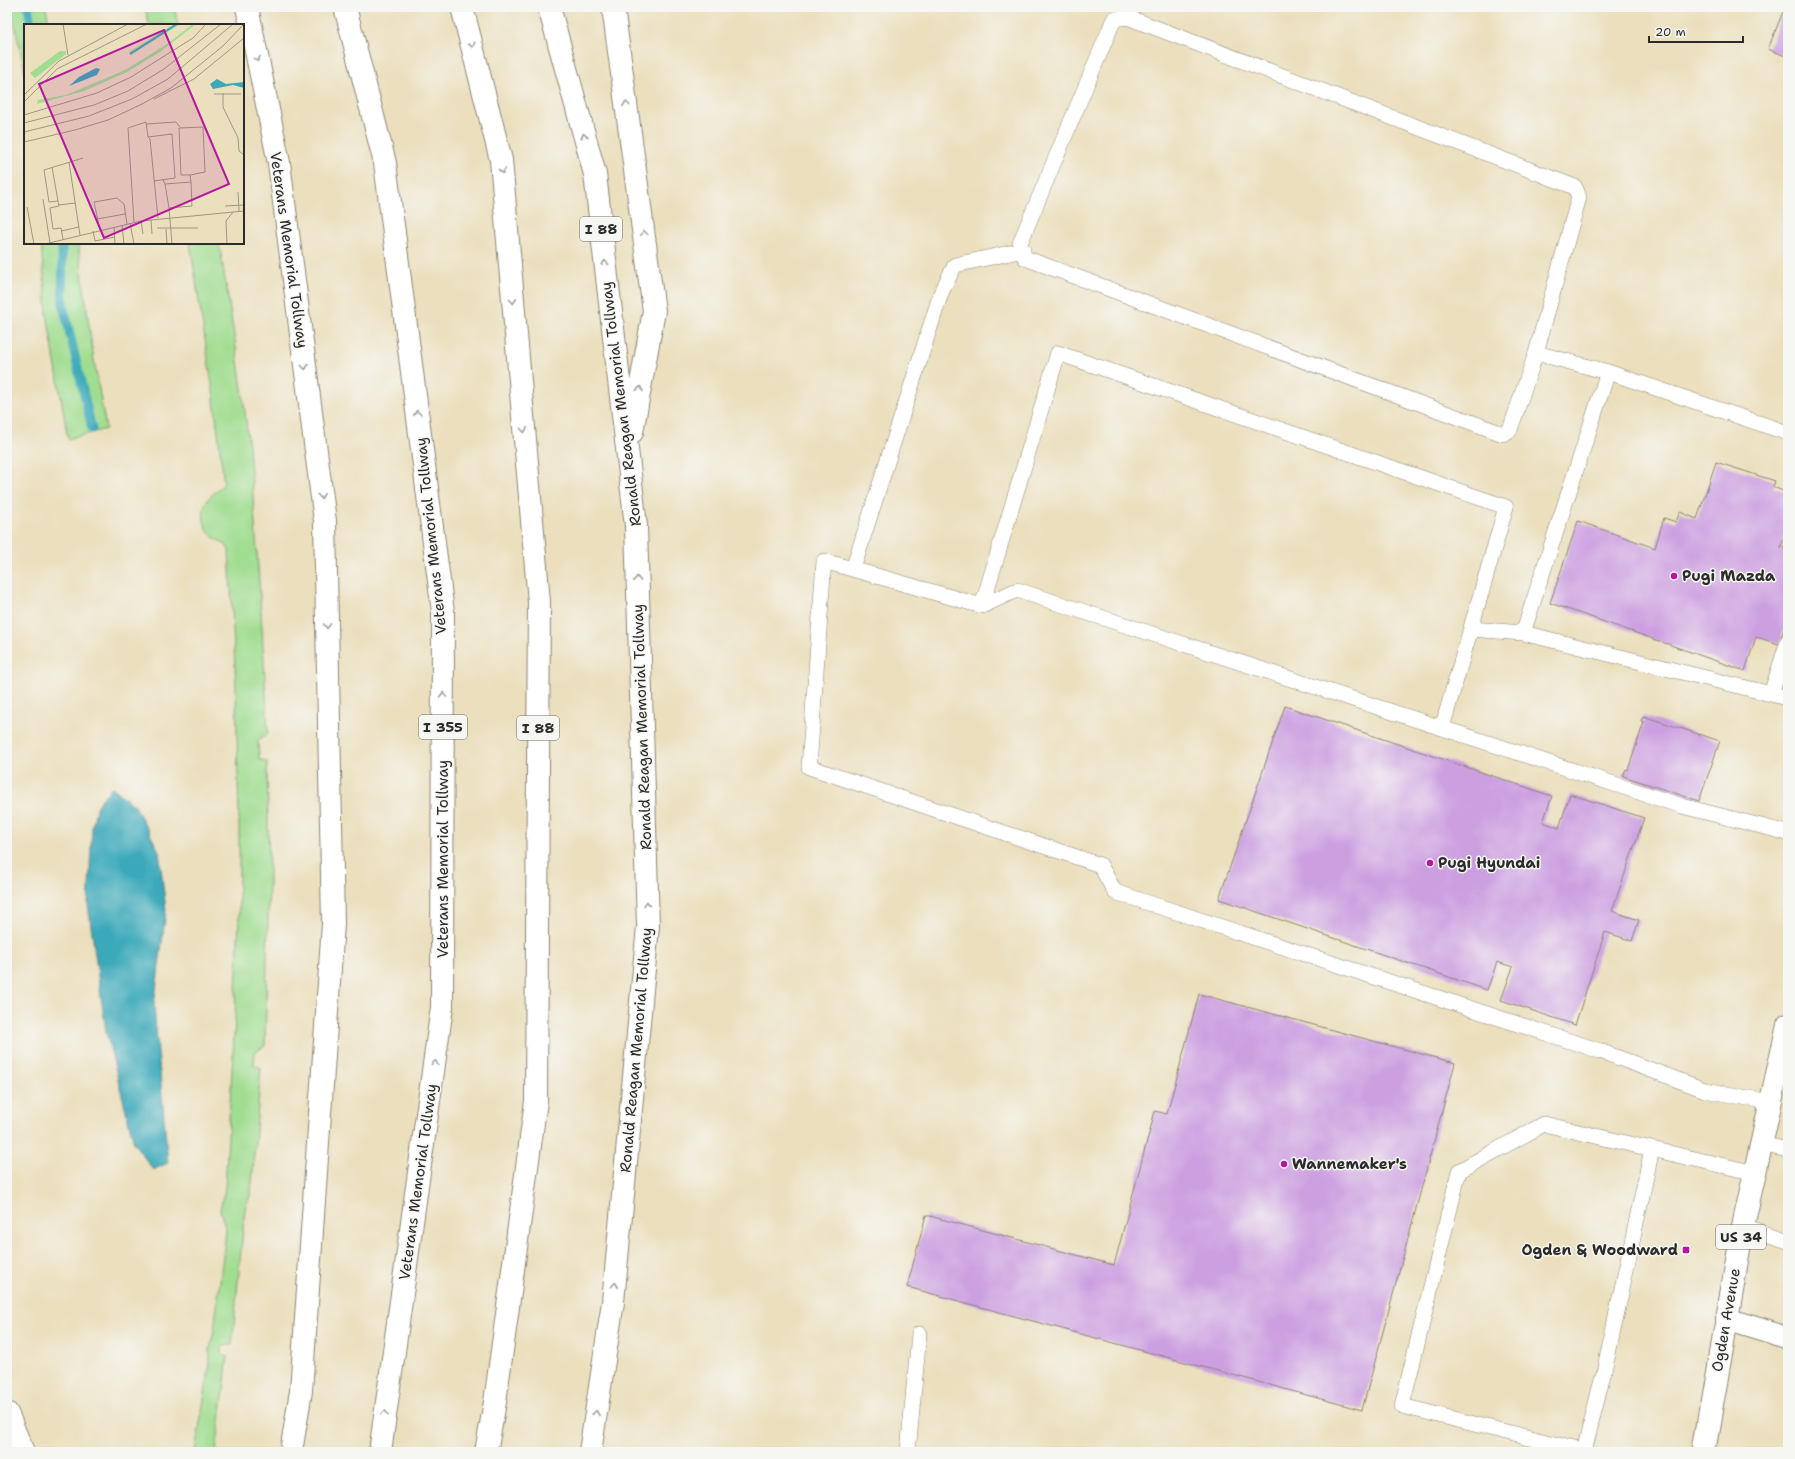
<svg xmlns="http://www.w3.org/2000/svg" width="1795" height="1459" font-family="'Shantell Sans',sans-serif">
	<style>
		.green { fill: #a1dd91; stroke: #66845e }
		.water { fill: #3ba9ba; stroke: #336a72 }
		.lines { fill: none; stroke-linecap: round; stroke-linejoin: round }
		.stream { stroke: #3ba9ba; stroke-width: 9 }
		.building { fill: #cc9fe1 }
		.lane-casing { stroke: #8b8574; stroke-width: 16 }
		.street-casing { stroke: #8b8574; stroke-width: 24 }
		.secondary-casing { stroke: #8b8574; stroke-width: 24 }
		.primary-casing { stroke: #8b8574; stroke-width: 24 }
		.highway-casing { stroke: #8b8574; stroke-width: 24 }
		.lane { stroke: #fff; stroke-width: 15 }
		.street { stroke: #fff; stroke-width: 22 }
		.secondary { stroke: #fff; stroke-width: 22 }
		.primary { stroke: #fff; stroke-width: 22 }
		.highway { stroke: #fff; stroke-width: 22 }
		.oneway { stroke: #a0a0a0 }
		.poi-dot { fill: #b5179e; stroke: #f6f6f2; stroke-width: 1.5 }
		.labels { text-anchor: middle; stroke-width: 3; stroke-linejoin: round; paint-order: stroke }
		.shield { fill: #f6f6f2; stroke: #686867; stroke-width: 1 }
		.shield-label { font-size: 14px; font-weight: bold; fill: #2b2b2b }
		.street-label { font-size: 15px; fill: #2b2b2b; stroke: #f6f6f2 }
		.poi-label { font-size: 15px; font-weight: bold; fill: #2b2b2b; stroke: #f6f6f2; text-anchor: start }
		.inset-river { fill: none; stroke: #3ba9ba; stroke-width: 2 }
		.inset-road { fill: none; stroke: #9e9783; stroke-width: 1 }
		.view { fill: #b5179e; fill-opacity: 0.15; stroke: #b5179e; stroke-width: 2 }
		.inset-edge { fill: none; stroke: #2b2b2b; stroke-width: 2 }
	</style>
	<rect width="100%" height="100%" fill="#f6f6f2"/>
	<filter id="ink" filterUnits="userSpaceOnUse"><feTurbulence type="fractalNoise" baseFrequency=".025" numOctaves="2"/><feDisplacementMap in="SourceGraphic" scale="8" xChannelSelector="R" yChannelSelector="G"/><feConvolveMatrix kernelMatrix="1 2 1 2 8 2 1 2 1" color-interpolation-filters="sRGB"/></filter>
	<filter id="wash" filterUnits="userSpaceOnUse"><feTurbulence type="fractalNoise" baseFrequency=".012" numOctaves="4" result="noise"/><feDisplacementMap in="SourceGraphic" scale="16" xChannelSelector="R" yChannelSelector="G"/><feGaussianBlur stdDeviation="0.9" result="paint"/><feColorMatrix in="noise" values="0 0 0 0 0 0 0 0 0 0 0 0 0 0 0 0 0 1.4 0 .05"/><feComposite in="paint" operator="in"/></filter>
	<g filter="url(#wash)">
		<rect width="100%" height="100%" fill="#ebdfbd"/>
		<path class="green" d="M 11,7 L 46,7 L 49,25 L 25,25 L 25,72 Z
			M 145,7 L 174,7 L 178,25 L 149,25 Z
			M 41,243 L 78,243 L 93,355 L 106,429 L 68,439 L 47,314 Z
			M 190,243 L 219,243 C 230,310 242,379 249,447 C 257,542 263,638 268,734 L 258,740 L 259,759 L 267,762 L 269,878 L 265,1046 L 255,1052 L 254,1065 L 261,1068 L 251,1194 L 245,1208 L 232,1345 L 222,1346 L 222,1354 L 228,1356 L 216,1452 L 195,1452 L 210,1364 L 210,1349 L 214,1331 L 226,1231 L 220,1210 L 225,1188 L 235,1020 L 239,916 L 239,822 L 236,687 L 229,550 C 224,540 221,543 213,537 C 208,533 205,526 204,520 C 201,501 211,496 224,484 L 213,391 Z"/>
		<path class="water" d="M 112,787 L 135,806 L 159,851 L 166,910 L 154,1006 L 168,1163 L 153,1170 L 134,1143 L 106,1032 L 88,905 L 92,827 L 97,805 Z"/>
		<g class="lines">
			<path class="stream" d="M 28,7 L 31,25
				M 62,243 L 63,304 L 92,429"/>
		</g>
		<g id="blocks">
			<path class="building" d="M 1785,7 L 1788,7 L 1788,57 L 1768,49 Z
				M 1716,462 L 1775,481 L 1773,487 L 1788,493 L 1788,526 L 1781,547 L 1788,549 L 1788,617 L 1779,644 L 1756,637 L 1745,671 L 1550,603 L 1578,521 L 1655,548 L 1664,518 L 1676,522 L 1680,512 L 1697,519 Z
				M 1285,706 L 1552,796 L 1543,822 L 1559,828 L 1570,794 L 1644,818 L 1612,911 L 1639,920 L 1632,941 L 1605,932 L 1575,1025 L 1501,1000 L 1513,967 L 1497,962 L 1487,990 L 1219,899 Z
				M 1643,716 L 1720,741 L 1699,801 L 1623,776 L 1626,769 L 1628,770 L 1644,722 L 1641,721 Z
				M 1199,994 L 1455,1063 L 1362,1410 L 907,1287 L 926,1215 L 1114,1265 L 1155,1111 L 1167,1114 Z"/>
		</g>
	</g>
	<g filter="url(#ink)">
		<use href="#blocks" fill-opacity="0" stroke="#8b8574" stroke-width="1"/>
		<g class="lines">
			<g class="lane-casing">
				<path id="lane" d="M 1536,353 L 1579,197 L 1575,187 L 1127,17 L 1114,19 L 1020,243 L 1025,258 L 1503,434 L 1510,430 L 1536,353 L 1608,372
					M 853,569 L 941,293 L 955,265 L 1023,250
					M 982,606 L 1058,353 L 1506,507 L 1442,728
					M 1471,629 L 1523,633 L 1608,372 L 1788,433
					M 1523,633 L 1771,694
					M 1788,641 L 1771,694 L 1788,698
					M 1770,1102 L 1705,1090 L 1600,1051 L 1115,892 L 1100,865 L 809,767 L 824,561 L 982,606 L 1017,590 L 1682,806 L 1788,833
					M 1761,1144 L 1788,1150
					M 1743,1226 L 1788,1241
					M 908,1452 L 919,1334
					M 1584,1452 L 1606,1363 L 1652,1149
					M 1586,1452 L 1402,1406 L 1459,1171 L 1544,1124 L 1755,1173"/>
			</g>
			<g class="street-casing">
				<path id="street" d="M 1726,1319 L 1788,1338"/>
			</g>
			<g class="secondary-casing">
				<path id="secondary" d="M 7,1413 L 23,1452"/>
			</g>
			<g class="primary-casing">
				<path id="primary" d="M 1704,1452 L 1743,1226 L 1788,1025"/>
			</g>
			<g class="highway-casing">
				<path id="highway" d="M 247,7 L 279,163 L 325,521 L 333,924 L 301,1391 L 291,1452
					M 345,7 L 385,163 L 443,612 L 442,1007 L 380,1452
					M 462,7 L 501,160 L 539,602 L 536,1101 L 495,1402 L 486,1452
					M 549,7 L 595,174 L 636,526 L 648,926 L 613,1302 L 590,1452
					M 613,7 L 654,311 L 632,432"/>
			</g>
			<use href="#lane" class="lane"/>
			<use href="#street" class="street"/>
			<use href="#secondary" class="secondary"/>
			<use href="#primary" class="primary"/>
			<use href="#highway" class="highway"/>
		</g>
		<defs><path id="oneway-chevron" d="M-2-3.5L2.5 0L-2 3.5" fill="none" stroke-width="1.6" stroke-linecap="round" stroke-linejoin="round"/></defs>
		<g class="oneway">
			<use href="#oneway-chevron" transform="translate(472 45) rotate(76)"/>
			<use href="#oneway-chevron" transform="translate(257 59) rotate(78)"/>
			<use href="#oneway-chevron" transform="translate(626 104) rotate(-98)"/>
			<use href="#oneway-chevron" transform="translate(584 136) rotate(-105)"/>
			<use href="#oneway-chevron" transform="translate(502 171) rotate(85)"/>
			<use href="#oneway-chevron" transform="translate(644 233) rotate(-98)"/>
			<use href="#oneway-chevron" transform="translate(605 263) rotate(-97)"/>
			<use href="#oneway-chevron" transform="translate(513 301) rotate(85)"/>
			<use href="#oneway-chevron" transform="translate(305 367) rotate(83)"/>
			<use href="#oneway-chevron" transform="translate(640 389) rotate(-80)"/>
			<use href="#oneway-chevron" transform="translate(417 413) rotate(-97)"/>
			<use href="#oneway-chevron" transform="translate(524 430) rotate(85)"/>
			<use href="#oneway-chevron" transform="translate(321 496) rotate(83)"/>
			<use href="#oneway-chevron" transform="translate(637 579) rotate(-92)"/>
			<use href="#oneway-chevron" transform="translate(327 626) rotate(89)"/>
			<use href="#oneway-chevron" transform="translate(443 695) rotate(-90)"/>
			<use href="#oneway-chevron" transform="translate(647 904) rotate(-92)"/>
			<use href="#oneway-chevron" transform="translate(435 1063) rotate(-82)"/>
			<use href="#oneway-chevron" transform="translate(615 1285) rotate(-85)"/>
			<use href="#oneway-chevron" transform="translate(385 1413) rotate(-82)"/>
			<use href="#oneway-chevron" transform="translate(596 1413) rotate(-81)"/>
		</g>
	</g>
	<g class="poi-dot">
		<circle cx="1674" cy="576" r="4"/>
		<circle cx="1430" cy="863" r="4"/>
		<circle cx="1284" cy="1164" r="4"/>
		<rect x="1682" y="1246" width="8" height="8" rx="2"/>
	</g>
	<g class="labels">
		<g class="shield">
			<rect x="580" y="217" width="42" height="24" rx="3"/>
			<rect x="419" y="715" width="48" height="24" rx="3"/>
			<rect x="517" y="716" width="42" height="24" rx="3"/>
			<rect x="1716" y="1225" width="50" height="24" rx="3"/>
		</g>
		<g class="shield-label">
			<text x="601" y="234">I 88</text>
			<text x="443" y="732">I 355</text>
			<text x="538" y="733">I 88</text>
			<text x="1741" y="1242">US 34</text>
		</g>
		<g class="street-label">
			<text transform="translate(289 250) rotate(82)" y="5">Veterans Memorial Tollway</text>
			<text transform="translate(621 404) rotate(-97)" y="5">Ronald Reagan Memorial Tollway</text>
			<text transform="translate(431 536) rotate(-96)" y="5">Veterans Memorial Tollway</text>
			<text transform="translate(642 727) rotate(-92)" y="5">Ronald Reagan Memorial Tollway</text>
			<text transform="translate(443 859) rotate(-90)" y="5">Veterans Memorial Tollway</text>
			<text transform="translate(636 1050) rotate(-85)" y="5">Ronald Reagan Memorial Tollway</text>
			<text transform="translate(418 1182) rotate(-82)" y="5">Veterans Memorial Tollway</text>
			<text transform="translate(1726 1320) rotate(-80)" y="5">Ogden Avenue</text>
		</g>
		<g class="poi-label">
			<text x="1682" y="581">Pugi Mazda</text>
			<text x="1438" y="868">Pugi Hyundai</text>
			<text x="1292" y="1169">Wannemaker's</text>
			<text x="1678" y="1255" text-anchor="end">Ogden &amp; Woodward</text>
		</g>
	</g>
	<g transform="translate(24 24)">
		<rect width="220" height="220" fill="#ebdfbd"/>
		<path d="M 150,0 L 156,0 L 107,31 L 105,28 ZM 169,0 L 172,0 L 136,28 L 103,48 L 60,67 L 13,80 L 14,76 L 42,71 L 101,46 L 143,20 ZM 36,27 L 42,27 L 42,30 L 11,54 L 6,49 Z" fill="#a1dd91"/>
		<path d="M 72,44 L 76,45 L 73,51 L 45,62 L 55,53 ZM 193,55 L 202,60 L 220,58 L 220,64 L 209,61 L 189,65 L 186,60 Z" fill="#3ba9ba"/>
		<path class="inset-river" d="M 106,30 L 153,0"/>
		<path class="inset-road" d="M 39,0 L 44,31M 199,69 L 199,83 L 214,114 L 215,127 L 220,131M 190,70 L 217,70M 0,71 L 35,37 L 104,0M 130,75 L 170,55 L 220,14M 0,78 L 33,45 L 123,0M 0,91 L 73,69 L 107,53 L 169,14 L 182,0M 0,99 L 70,81 L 104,67 L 140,45 L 197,0M 122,100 L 152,98 L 156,103M 0,108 L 65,92 L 108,75 L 144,55 L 209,0M 124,113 L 148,110 L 151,154 L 130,157M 0,118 L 51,106 L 84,96 L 118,80 L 147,64 L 199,22 L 220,0M 45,138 L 56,211M 28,143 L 34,177M 166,151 L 181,148 L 179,103 L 155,104 L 157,151 L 166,151 L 167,158M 139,156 L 141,160 L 167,158 L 168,182 L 145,184 L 148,220M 141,160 L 145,184M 214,168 L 215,187M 19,175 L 26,219M 34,181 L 52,179M 201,182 L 220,181M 3,183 L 10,220M 73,195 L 101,190M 127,196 L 128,210M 117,197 L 119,210M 110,198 L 104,104 L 122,98 L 124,113 L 126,115 L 134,194M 106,199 L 110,220M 98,201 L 100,220M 90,203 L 91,220M 133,204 L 174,204M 76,206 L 70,178 L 93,174 L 100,180 L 103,200M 37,207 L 55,203M 69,207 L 71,217 L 91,213M 39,215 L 37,204 L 29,205 L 26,184 L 35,182 L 34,177 L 25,178 L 20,146 L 59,134M 21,220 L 117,197 L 220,187M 140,220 L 143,219 L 142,205M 203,220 L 202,197 L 209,188"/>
		<path class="view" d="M 140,6 L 205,160 L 80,214 L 15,60 Z"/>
		<rect width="220" height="220" class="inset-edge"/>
	</g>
	<rect width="1795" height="1459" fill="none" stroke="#f6f6f2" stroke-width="24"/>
	<path d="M1649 36v6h94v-6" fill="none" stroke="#2b2b2b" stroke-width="2"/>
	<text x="1655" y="36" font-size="12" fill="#2b2b2b" stroke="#f6f6f2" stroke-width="3" paint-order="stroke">20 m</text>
</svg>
